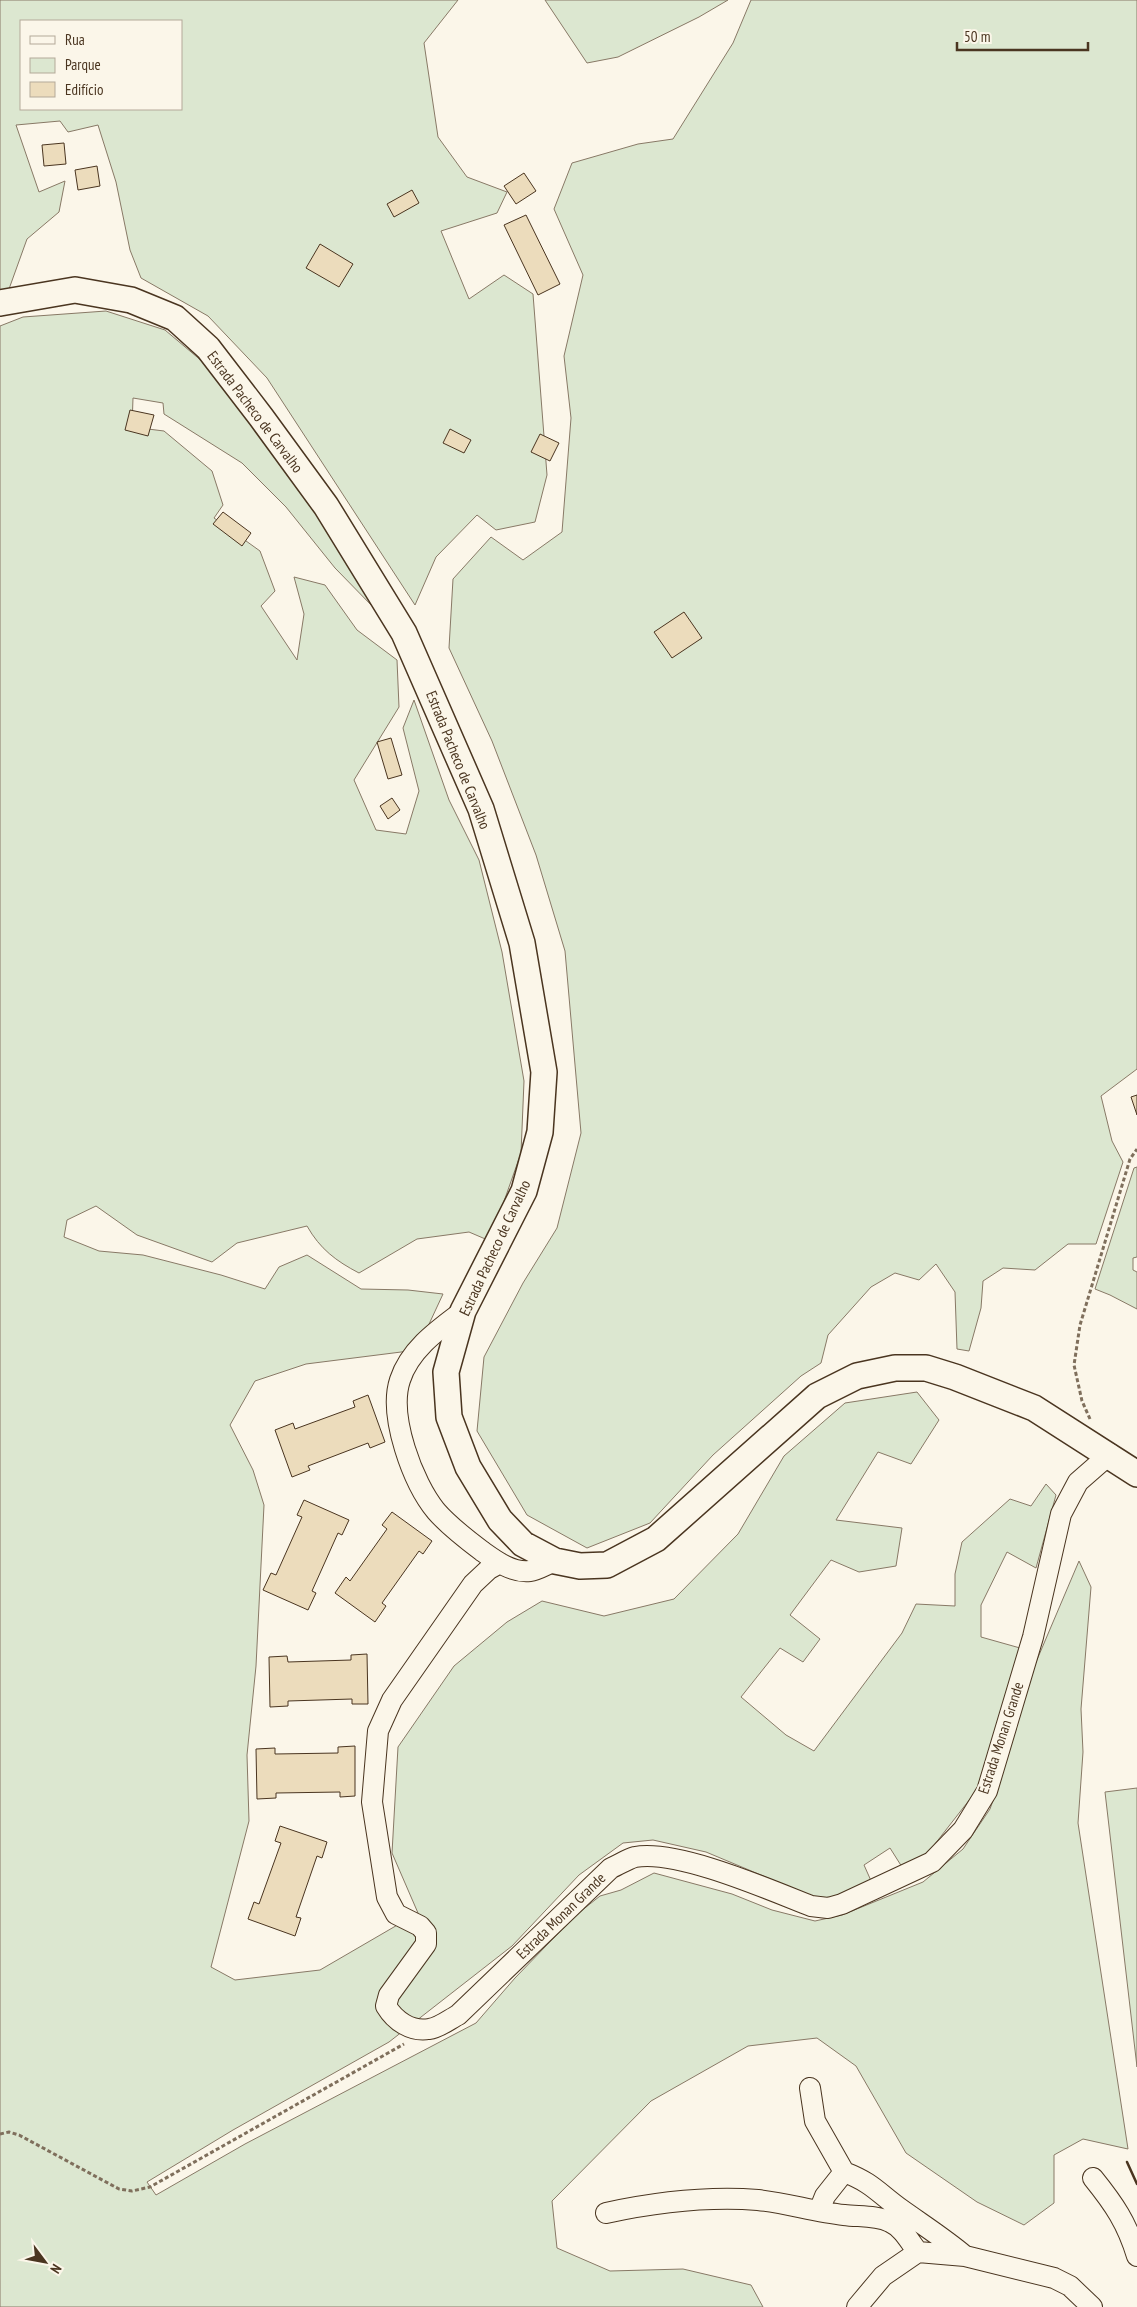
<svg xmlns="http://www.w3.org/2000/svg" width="1137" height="2307" font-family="'PT Sans Narrow',sans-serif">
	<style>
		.green { fill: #dce7d0; stroke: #887966; fill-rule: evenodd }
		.building { fill: #ecdcbc; stroke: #4a3520 }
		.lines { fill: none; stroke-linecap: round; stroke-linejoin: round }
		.minor-casing { stroke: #4a3520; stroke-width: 22 }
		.major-casing { stroke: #4a3520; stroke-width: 28 }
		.path { stroke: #7f6f5c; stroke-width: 3; stroke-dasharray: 4 2.5; stroke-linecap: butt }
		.minor { stroke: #fbf6e9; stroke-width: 20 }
		.major { stroke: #fbf6e9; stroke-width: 25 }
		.wall { stroke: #4a3520; stroke-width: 2.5 }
		.labels { text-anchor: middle; stroke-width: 4; stroke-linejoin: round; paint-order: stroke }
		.street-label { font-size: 15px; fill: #4a3520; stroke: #fbf6e9 }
	</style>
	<rect width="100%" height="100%" fill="#fbf6e9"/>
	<path class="green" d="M 0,0 L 458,0 L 424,43 L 438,137 L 467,177 L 507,192 L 497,213 L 441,231 L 469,299 L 504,275 L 533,294 L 547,475 L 535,522 L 496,530 L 477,515 L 436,557 L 415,605 L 267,378 L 208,316 L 141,278 L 130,250 L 116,182 L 98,125 L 68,132 L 60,121 L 16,125 L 39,192 L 65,181 L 59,212 L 27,239 L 9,289 L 0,293 ZM 21,21 L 181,21 L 181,109 L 21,109 Z
		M 545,0 L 728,0 L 699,17 L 618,57 L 587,63 Z
		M 751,0 L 1137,0 L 1137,1069 L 1101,1096 L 1112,1141 L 1123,1162 L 1096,1244 L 1068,1244 L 1035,1270 L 1003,1268 L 983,1281 L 981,1308 L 969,1351 L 957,1349 L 955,1292 L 936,1264 L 919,1280 L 895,1273 L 871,1287 L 828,1335 L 821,1363 L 801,1376 L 713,1455 L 650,1523 L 587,1548 L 527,1515 L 477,1431 L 484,1357 L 523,1283 L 557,1228 L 581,1133 L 565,951 L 536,855 L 492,741 L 449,648 L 453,579 L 491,537 L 523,560 L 562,532 L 571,418 L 564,356 L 583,275 L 554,209 L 572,163 L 638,144 L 673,139 L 733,43 Z
		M 106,311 L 165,330 L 229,384 L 301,486 L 376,610 L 335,568 L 286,507 L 242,463 L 164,414 L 163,403 L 133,398 L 132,427 L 164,431 L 212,471 L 223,505 L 214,518 L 260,551 L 275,591 L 261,606 L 297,660 L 304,614 L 294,577 L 325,585 L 357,630 L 397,660 L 399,707 L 354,780 L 376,830 L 406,834 L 419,791 L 403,728 L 414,700 L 449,800 L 479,860 L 502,952 L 524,1081 L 521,1153 L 490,1241 L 469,1232 L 417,1239 L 359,1273 C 336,1261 320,1249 307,1226 L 237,1243 L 212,1262 L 137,1235 L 96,1206 L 67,1220 L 64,1237 L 99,1251 L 143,1255 L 221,1275 L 265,1289 L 279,1267 L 307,1255 L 361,1289 L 408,1290 L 443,1294 L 417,1350 L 306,1364 L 255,1381 L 230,1425 L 253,1470 L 264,1505 L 256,1666 L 247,1755 L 249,1821 L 211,1967 L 235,1980 L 320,1970 L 418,1913 L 392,1853 L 398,1747 L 454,1666 L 507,1622 L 542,1601 L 604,1616 L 674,1599 L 738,1534 L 784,1456 L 845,1403 L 917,1392 L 939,1420 L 911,1464 L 878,1452 L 836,1520 L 902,1528 L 896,1566 L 859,1572 L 831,1560 L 790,1615 L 820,1639 L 803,1662 L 780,1648 L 741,1697 L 786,1735 L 814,1751 L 902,1633 L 916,1604 L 955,1606 L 955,1574 L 962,1542 L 1010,1499 L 1031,1506 L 1046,1484 L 1056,1495 L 1036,1568 L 1007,1552 L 981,1605 L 981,1637 L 1020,1648 L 981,1785 L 924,1858 L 902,1867 L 890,1848 L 864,1865 L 872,1883 L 830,1904 L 706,1852 L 653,1840 L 623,1843 L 579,1875 L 512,1946 L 389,2042 L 233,2130 L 147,2182 L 156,2195 L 245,2144 L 476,2023 L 515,1978 L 576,1915 L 600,1896 L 621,1890 L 654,1873 L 732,1894 L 772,1910 L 815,1921 L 842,1915 L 923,1882 L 963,1849 L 990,1809 L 1002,1775 L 1022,1695 L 1079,1561 L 1091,1587 L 1081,1709 L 1083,1752 L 1078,1823 L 1128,2149 L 1083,2139 L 1054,2155 L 1054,2203 L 1024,2225 L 977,2202 L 906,2153 L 856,2066 L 817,2038 L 748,2046 L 651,2101 L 552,2201 L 557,2248 L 610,2271 L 683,2269 L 751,2285 L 763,2307 L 0,2307 L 0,326 L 23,317 Z
		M 1137,1167 L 1137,1257 L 1133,1258 L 1133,1270 L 1137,1272 L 1137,1309 L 1110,1295 L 1095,1289 L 1134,1168 Z
		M 1137,1788 L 1137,2067 L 1105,1792 Z"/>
	<path class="building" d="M 64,143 L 66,164 L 44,166 L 42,145 Z
		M 97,166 L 100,186 L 78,190 L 75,170 Z
		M 524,173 L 536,191 L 516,204 L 504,186 Z
		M 412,190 L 419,203 L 394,217 L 387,204 Z
		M 526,215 L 560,284 L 538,295 L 504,225 Z
		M 320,244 L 353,264 L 339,287 L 306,268 Z
		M 130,410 L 154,415 L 148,436 L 125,430 Z
		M 450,429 L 471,440 L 464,453 L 443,443 Z
		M 540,434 L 559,443 L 550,461 L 531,452 Z
		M 223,512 L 251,533 L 242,546 L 213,524 Z
		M 684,612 L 702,638 L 672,658 L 654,632 Z
		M 391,738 L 402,775 L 388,779 L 377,742 Z
		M 392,798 L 400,810 L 388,819 L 380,806 Z
		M 1137,1095 L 1137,1115 L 1131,1097 Z
		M 368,1395 L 385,1442 L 370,1448 L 368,1443 L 308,1466 L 310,1470 L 292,1477 L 275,1430 L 293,1423 L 295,1429 L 355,1407 L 353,1401 Z
		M 304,1500 L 349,1520 L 342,1535 L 338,1533 L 312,1591 L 316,1593 L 308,1610 L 263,1590 L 271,1573 L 276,1575 L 302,1517 L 297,1515 Z
		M 392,1512 L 432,1541 L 423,1554 L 419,1551 L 382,1603 L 386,1606 L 375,1622 L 335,1593 L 346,1577 L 350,1581 L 387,1529 L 382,1525 Z
		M 367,1654 L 368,1704 L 352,1704 L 352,1699 L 288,1701 L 288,1706 L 270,1707 L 269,1657 L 287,1656 L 288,1662 L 351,1660 L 351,1655 Z
		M 355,1746 L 355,1796 L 340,1797 L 340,1792 L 276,1793 L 276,1798 L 257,1799 L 256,1749 L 275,1748 L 275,1754 L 338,1753 L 338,1747 Z
		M 280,1826 L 327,1842 L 322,1858 L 317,1856 L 296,1917 L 301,1918 L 295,1936 L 248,1919 L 254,1902 L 259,1904 L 281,1843 L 275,1841 Z"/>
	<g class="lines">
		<g class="minor-casing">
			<path id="minor" d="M 463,1311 C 439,1329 410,1349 400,1380 C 388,1416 413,1483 436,1511 C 449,1526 466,1539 482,1551 C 496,1561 512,1573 530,1571 C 538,1570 547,1564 555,1561
				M 500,1563 L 489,1569 L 473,1584 L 392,1700 L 378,1731 L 372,1802 L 387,1897 L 396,1914 L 420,1926 L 426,1933 L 426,1944 L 389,1995 L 386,2006 C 395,2021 411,2032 429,2029 C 439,2028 450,2019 458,2015 L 611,1868 C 619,1865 627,1859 635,1857 C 677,1849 770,1890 811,1906 L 828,1908 L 842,1904 L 932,1862 L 963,1830 L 987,1791 L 1033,1637 L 1061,1514 L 1078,1482 L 1110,1454
				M 810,2088 L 815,2121 L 844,2172 C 873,2183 878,2193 902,2210 C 923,2225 945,2239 965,2256
				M 1093,2178 C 1114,2204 1127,2223 1137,2256
				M 819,2211 L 825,2196 L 844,2172
				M 606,2213 C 657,2202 706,2196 758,2200 C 787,2203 815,2212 844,2215 C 859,2217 876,2215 890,2222 C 903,2228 909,2241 918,2252 L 965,2256 L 1054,2278 L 1070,2286 L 1092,2307
				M 857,2307 L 883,2276 L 918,2252"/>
		</g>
		<g class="major-casing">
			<path id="major" d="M 0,303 L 75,290 L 131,300 L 175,318 L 208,348 L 261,417 L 326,506 L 404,633 L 481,809 L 522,943 L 544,1072 L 540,1132 L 524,1191 L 463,1311 L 446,1372 L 449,1417 L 468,1467 L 500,1520 L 523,1544 L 555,1561 L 580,1566 L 607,1565 L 656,1539 L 817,1396 L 857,1376 L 895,1368 L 926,1368 L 955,1377 L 1034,1408 L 1137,1474"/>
		</g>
		<path class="path" d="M 1090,1419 L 1082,1401 L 1074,1365 L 1080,1325 L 1130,1159 L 1137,1149
			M 0,2134 L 9,2132 L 19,2135 L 119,2189 L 132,2191 L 150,2187 L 404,2044"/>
		<use href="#minor" class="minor"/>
		<use href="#major" class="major"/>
		<path class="wall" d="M 1127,2162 L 1137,2184"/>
	</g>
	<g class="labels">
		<g class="street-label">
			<text transform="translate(255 412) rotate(53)" y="5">Estrada Pacheco de Carvalho</text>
			<text transform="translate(458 760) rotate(68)" y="5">Estrada Pacheco de Carvalho</text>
			<text transform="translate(495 1248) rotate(-65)" y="5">Estrada Pacheco de Carvalho</text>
			<text transform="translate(1001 1738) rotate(-72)" y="5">Estrada Monan Grande</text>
			<text transform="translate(561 1916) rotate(-44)" y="5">Estrada Monan Grande</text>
		</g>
	</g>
	<rect x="20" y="20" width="162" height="90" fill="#fbf6e9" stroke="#b4a999"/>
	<rect x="30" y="36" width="25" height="8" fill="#fbf6e9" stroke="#b4a999"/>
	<text x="65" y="45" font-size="15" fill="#4a3520">Rua</text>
	<rect x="30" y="58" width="25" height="15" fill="#dce7d0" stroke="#b4a999"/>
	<text x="65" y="70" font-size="15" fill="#4a3520">Parque</text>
	<rect x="30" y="82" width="25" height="15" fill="#ecdcbc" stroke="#b4a999"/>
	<text x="65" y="95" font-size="15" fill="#4a3520">Edifício</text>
	<g transform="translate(45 2262) rotate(122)" stroke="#fbf6e9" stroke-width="4" paint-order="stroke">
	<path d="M0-4L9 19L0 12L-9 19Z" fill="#4a3520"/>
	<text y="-8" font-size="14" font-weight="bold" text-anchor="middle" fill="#4a3520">N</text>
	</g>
	<path d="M957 42v8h131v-8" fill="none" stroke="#4a3520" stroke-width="2.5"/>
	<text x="964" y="42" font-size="15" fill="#4a3520" stroke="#fbf6e9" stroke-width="4" paint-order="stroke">50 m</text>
</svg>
